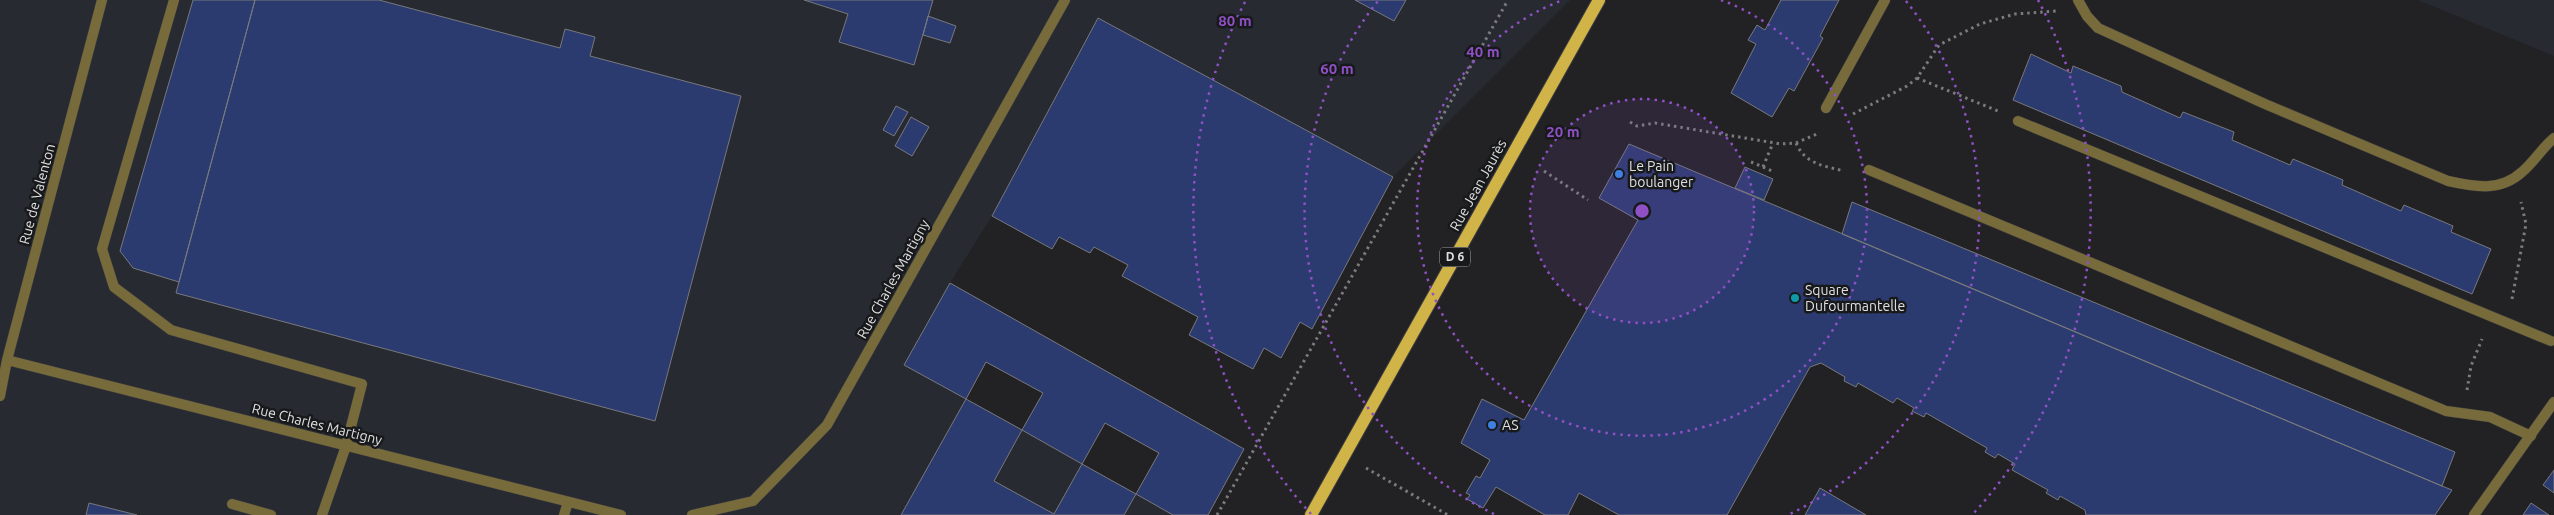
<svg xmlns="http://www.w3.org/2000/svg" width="2554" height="515" font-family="Ubuntu,sans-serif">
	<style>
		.built { fill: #272a31 }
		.building { fill: #2c3b6f; stroke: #78797c }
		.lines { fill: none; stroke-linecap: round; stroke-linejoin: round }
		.lane-casing { stroke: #3d3d3f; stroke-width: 11 }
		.street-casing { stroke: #3d3d3f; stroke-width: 11 }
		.primary-casing { stroke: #3d3d3f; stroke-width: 14 }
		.path { stroke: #7b7b7d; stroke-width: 3; stroke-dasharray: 2.5 4; stroke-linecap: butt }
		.lane { stroke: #786b3b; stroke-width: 10 }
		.street { stroke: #786b3b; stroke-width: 10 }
		.primary { stroke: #d0b448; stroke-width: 12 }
		.ring { fill: none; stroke: #8f50c6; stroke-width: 2.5; stroke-dasharray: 2.5 5 }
		.shop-dot { fill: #3f7fe0; stroke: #18191b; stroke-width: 2 }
		.culture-dot { fill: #0f9aa8; stroke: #18191b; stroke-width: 2 }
		.labels { text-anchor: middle; stroke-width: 5; stroke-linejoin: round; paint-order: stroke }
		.shield { fill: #18191b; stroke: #a4a4a6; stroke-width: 1 }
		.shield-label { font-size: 12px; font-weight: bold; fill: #e0e0e2 }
		.poi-label { font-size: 14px; fill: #e0e0e2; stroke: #18191b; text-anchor: start }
		.street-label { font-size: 14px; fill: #e0e0e2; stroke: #18191b }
		.centre { fill: #8f50c6; stroke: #18191b; stroke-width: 2.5 }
		.ring-label { font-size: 15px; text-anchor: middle; font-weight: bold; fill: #8f50c6; stroke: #18191b; stroke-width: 5; stroke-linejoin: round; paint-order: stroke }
	</style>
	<rect width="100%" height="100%" fill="#222224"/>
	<path class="built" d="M 0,0 L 1570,0 L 1393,177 L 1098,18 L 992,216 L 950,283 L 904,364 L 1173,515 L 0,515 Z
		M 2418,0 L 2554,0 L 2554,56 Z"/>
	<path class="building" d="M 193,0 L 255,0 L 179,282 L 133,268 L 120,251 Z
		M 255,0 L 379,0 L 560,48 L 565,29 L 595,37 L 590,56 L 741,96 L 655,421 L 176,293 Z
		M 804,0 L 933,0 L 914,65 L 839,42 L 848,14 Z
		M 1355,0 L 1406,0 L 1394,21 Z
		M 1781,0 L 1839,0 L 1820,36 L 1823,38 L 1794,91 L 1789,88 L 1772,117 L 1731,93 L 1756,44 L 1748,40 L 1757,25 L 1765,30 Z
		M 928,16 L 956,26 L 950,43 L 923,35 Z
		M 1098,18 L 1393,177 L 1312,329 L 1300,322 L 1281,358 L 1264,348 L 1253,369 L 1189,335 L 1198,317 L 1122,276 L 1128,265 L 1094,247 L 1090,253 L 1059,237 L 1052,249 L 992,216 Z
		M 2031,54 L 2071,73 L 2073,66 L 2121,86 L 2122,92 L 2180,118 L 2183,112 L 2234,132 L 2232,140 L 2290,165 L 2293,159 L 2343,180 L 2342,185 L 2401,211 L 2404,205 L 2453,226 L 2451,232 L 2491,249 L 2472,294 L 2013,100 Z
		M 896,106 L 908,112 L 894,136 L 883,130 Z
		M 911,117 L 929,127 L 912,156 L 895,146 Z
		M 1629,144 L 2442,486 L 2452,490 L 2435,515 L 2086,515 L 2085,510 L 2060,496 L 2058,500 L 2046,493 L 2048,490 L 2012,470 L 2015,464 L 1998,454 L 1995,458 L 1985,452 L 1987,448 L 1926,413 L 1924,417 L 1912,411 L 1914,408 L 1897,398 L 1893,403 L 1858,383 L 1856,387 L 1844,381 L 1845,377 L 1821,363 L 1810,367 L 1727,515 L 1619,515 L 1579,493 L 1568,515 L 1545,515 L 1496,487 L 1483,508 L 1467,499 L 1470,495 L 1466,493 L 1476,476 L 1480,478 L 1490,460 L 1461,443 L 1482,399 L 1524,420 L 1638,220 L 1599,198 Z
		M 1745,167 L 1773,179 L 1764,200 L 1735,188 Z
		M 1852,202 L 2455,452 L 2442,486 L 1842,234 Z
		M 950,283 L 1244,449 L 1208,515 L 1173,515 L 1136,494 L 1159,453 L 1105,423 L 1082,464 L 1022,430 L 1043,393 L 986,362 L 966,399 L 904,365 Z
		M 966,399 L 1022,430 L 994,481 L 1054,514 L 1082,464 L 1136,494 L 1124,515 L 901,515 Z
		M 2554,470 L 2554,493 L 2543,485 Z
		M 1820,488 L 1866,515 L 1805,515 Z
		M 89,503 L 137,515 L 86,515 Z
		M 2531,503 L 2549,515 L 2523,515 Z"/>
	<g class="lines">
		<g class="lane-casing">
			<path id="lane" d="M 174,0 L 102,249 L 114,287 L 171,330 L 362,384 L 346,446 L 322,515
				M 2078,0 L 2087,16 L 2098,28 L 2265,104 L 2448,181 C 2475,187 2500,192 2522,172 C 2534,162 2542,148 2554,138
				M 1826,108 L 1885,0
				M 2018,121 L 2551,341
				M 1869,170 L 2446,411 L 2490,417 L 2531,436
				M 232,504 L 271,515
				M 564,515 L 568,502"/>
		</g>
		<g class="street-casing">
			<path id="street" d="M 7,360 L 621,515
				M 0,396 L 7,360 L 102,0
				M 692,515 L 753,501 L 827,425 L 1065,0
				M 2474,515 L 2554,402"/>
		</g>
		<g class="primary-casing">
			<path id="primary" d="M 1311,515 L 1599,0"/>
		</g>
		<path class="path" d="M 1917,78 L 1998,111
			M 1853,114 L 1907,86 L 1917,78 L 1939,45 L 1980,24 L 2015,14 L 2057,11
			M 1630,122 L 1637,126 L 1655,123 L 1781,144 L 1796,143 L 1819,133
			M 1796,143 C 1805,164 1824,166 1844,171
			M 1751,162 L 1763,167 L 1773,143
			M 1763,167 L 1774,172
			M 1544,171 L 1588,200
			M 2512,299 L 2526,224 L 2521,202
			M 2467,390 L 2471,366 L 2482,339
			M 1366,468 L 1448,515
			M 1217,515 L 1508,0"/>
		<use href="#lane" class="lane"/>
		<use href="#street" class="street"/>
		<use href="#primary" class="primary"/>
	</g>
	<circle cx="1642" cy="211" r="112" fill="#8f50c6" fill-opacity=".12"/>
	<g class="ring">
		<circle cx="1642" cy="211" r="112"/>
		<path d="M1721 0A225 225 0 1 1 1563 0"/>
		<path d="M1494 514A337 337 0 0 1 1378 1M1906 1A337 337 0 0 1 1790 514"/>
		<path d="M1311 514A449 449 0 0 1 1246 0M2038 0A449 449 0 0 1 1973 514"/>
	</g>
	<g class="shop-dot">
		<circle cx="1619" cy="174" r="5"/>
		<circle cx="1492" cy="425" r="5"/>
	</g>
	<circle class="culture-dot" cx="1795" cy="298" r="5"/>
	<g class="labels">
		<rect class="shield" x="1440" y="247.5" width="30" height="19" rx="4"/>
		<g class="shield-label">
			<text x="1455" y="261">D 6</text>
		</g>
		<g class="poi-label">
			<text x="1629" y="171">Le Pain<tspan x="1629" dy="16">boulanger</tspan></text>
			<text x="1805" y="295">Square<tspan x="1805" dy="16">Dufourmantelle</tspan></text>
			<text x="1502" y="430">AS</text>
		</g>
		<g class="street-label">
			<text transform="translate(1478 185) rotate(-61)" y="5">Rue Jean Jaurès</text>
			<text transform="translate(37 194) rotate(-75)" y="5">Rue de Valenton</text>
			<text transform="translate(893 279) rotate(-61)" y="5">Rue Charles Martigny</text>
			<text transform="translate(317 424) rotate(14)" y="5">Rue Charles Martigny</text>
		</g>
	</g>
	<circle cx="1642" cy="211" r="8" class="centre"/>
	<g class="ring-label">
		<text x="1235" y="26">80 m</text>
		<text x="1483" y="57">40 m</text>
		<text x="1337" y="74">60 m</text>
		<text x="1563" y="137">20 m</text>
	</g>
</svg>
